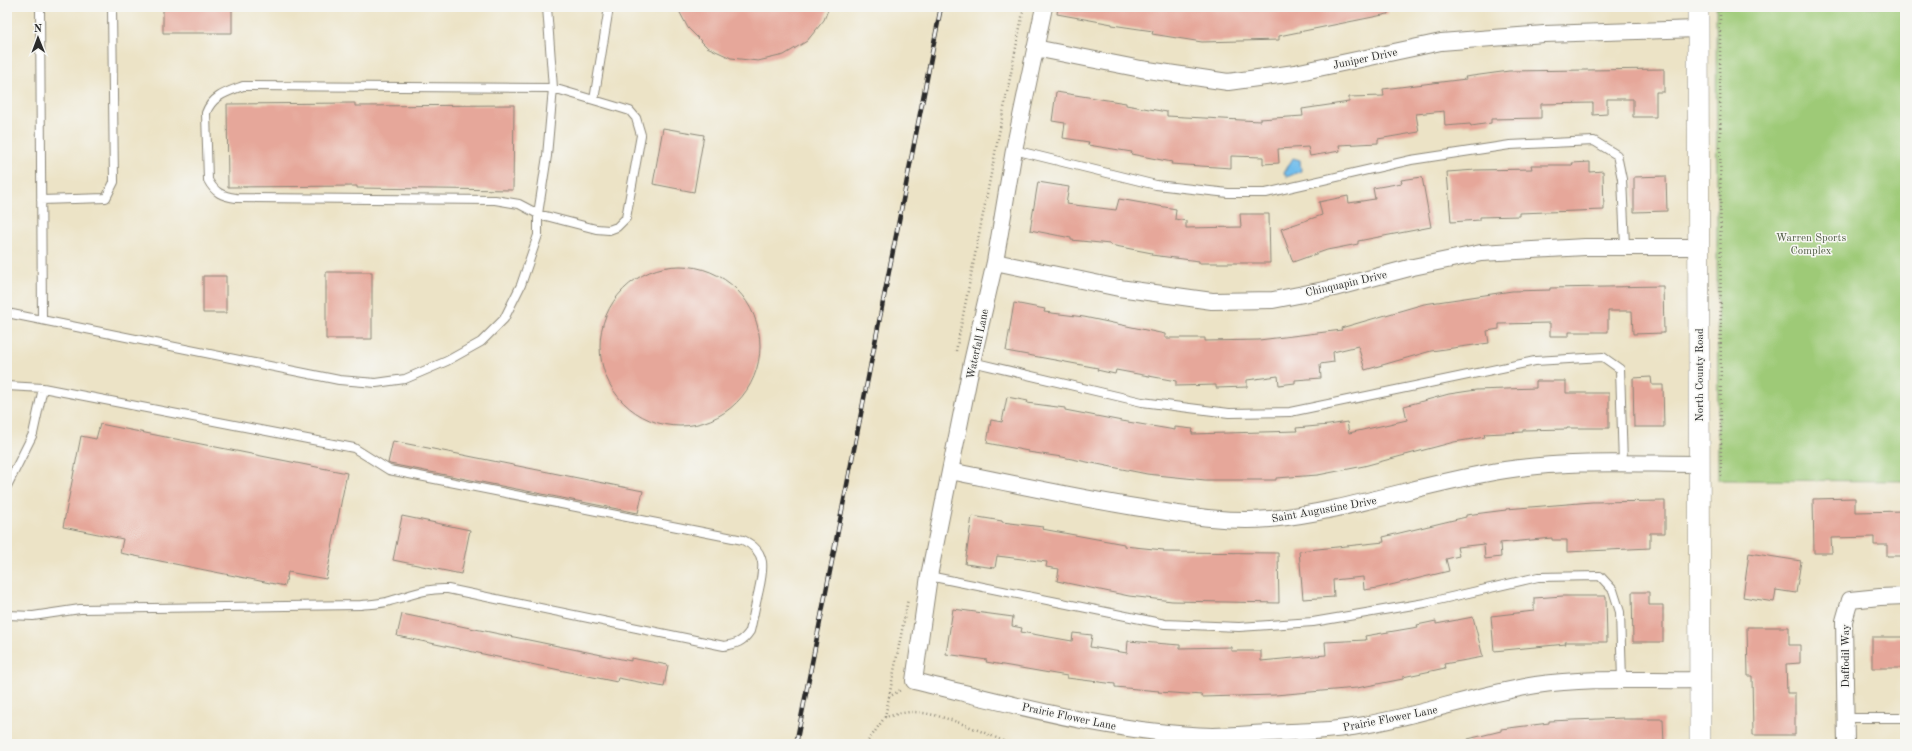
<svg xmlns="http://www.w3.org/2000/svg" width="1912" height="751" font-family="'Old Standard TT',serif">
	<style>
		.green { fill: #9eca77; stroke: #647a51 }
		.water { fill: #72beec; stroke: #4e748c }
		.building { fill: #e6a79a }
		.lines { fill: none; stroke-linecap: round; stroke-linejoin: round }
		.service-casing { stroke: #8c8778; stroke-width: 10 }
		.minor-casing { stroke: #8c8778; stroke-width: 18 }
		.tertiary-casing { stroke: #8c8778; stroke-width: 22 }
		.path { stroke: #8c8778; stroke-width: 2.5; stroke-dasharray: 1 3; stroke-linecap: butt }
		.service { stroke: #fff; stroke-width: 8 }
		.minor { stroke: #fff; stroke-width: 16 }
		.tertiary { stroke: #fff; stroke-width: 21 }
		.rail-casing { stroke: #2b2b2b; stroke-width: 4.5 }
		.rail { stroke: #f6f6f2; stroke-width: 3; stroke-dasharray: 9; stroke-linecap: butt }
		.labels { text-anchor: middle; stroke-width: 3; stroke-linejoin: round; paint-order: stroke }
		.street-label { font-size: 11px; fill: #2b2b2b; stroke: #f6f6f2 }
		.park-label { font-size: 11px; fill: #4e5b42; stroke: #f6f6f2 }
	</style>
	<rect width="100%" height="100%" fill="#f6f6f2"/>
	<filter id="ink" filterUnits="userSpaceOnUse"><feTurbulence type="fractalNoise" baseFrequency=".025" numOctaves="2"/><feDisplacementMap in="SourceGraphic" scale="8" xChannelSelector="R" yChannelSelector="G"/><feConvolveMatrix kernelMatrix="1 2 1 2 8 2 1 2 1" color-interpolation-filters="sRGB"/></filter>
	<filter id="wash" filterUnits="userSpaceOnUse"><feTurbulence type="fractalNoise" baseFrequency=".012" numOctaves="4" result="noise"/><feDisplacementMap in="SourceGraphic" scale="16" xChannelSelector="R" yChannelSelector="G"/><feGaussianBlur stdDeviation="0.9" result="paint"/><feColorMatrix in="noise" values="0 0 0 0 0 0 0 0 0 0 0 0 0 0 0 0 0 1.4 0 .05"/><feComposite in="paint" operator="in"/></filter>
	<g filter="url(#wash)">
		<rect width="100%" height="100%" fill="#ece3c6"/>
		<path class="green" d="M 1716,7 L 1905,7 L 1905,481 L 1718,480 Z"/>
		<path class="water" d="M 1293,158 L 1300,160 L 1301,171 L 1287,177 L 1284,173 Z"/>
		<g id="blocks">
			<path class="building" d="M 163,7 L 232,7 L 232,33 L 163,33 Z
				M 677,7 L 829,7 L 824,20 L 807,41 L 784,55 L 758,61 L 731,58 L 707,47 L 688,28 Z
				M 1058,7 L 1387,7 L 1388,14 L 1279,36 L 1279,40 L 1202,42 L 1152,34 L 1153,31 L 1112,25 L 1112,24 L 1057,14 Z
				M 1664,69 L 1664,92 L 1656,92 L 1656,117 L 1633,117 L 1633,99 L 1607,99 L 1607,114 L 1593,115 L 1593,103 L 1541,104 L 1541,118 L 1491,119 L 1491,123 L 1471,126 L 1470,124 L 1445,126 L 1444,111 L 1416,114 L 1419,132 L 1378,139 L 1378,143 L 1339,145 L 1340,151 L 1310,156 L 1308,147 L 1278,149 L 1279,163 L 1263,164 L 1263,157 L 1231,156 L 1231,168 L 1171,164 L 1172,162 L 1131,154 L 1132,152 L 1088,145 L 1089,142 L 1063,138 L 1065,123 L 1052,121 L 1056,92 L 1126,103 L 1126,105 L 1167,112 L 1167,116 L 1260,121 L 1260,119 L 1303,116 L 1302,109 L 1349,102 L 1349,97 L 1384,96 L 1383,89 L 1466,79 L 1465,77 L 1509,71 Z
				M 355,103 L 355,106 L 514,105 L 513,190 L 357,188 L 357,186 L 228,187 L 227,104 Z
				M 663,128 L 704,135 L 694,192 L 653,184 Z
				M 1590,162 L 1590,172 L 1603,171 L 1604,210 L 1519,213 L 1519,216 L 1480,217 L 1480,220 L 1451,222 L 1447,172 L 1476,170 L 1532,169 L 1531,165 L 1573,165 L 1572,163 Z
				M 1666,176 L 1667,211 L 1634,212 L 1634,177 Z
				M 1422,177 L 1431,227 L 1358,241 L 1358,244 L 1327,250 L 1293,262 L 1281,229 L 1322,215 L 1319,202 L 1348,196 L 1349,203 L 1375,199 L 1373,188 L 1402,183 L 1401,180 Z
				M 1038,182 L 1069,187 L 1066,204 L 1116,210 L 1119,199 L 1176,209 L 1175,219 L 1186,221 L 1186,228 L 1241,227 L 1240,214 L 1269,214 L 1270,263 L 1199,263 L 1199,261 L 1151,255 L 1152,253 L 1110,245 L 1110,244 L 1071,240 L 1071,238 L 1030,230 Z
				M600 346a80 80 0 1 1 160 0a80 80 0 1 1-160 0Z
				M 326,272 L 372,272 L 372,339 L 326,339 Z
				M 203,276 L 226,276 L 226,313 L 203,313 Z
				M 1663,286 L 1664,333 L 1633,334 L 1632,311 L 1608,311 L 1608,332 L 1569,332 L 1569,336 L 1550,336 L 1550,323 L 1499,324 L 1499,329 L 1487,331 L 1489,343 L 1431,351 L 1365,370 L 1358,346 L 1333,352 L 1334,362 L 1320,364 L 1321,378 L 1295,380 L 1295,383 L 1279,385 L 1278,376 L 1247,380 L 1247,387 L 1216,388 L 1216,385 L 1176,386 L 1176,381 L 1116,370 L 1115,374 L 1097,370 L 1098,368 L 1006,351 L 1014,303 L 1045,309 L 1044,312 L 1084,317 L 1165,334 L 1165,338 L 1205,338 L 1205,341 L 1259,340 L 1342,330 L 1341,328 L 1424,304 L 1512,291 L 1550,290 L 1550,288 Z
				M 1651,377 L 1652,385 L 1663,385 L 1664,427 L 1634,427 L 1633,378 Z
				M 1536,381 L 1566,381 L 1566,393 L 1609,393 L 1609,428 L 1567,428 L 1567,429 L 1523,430 L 1523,432 L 1484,434 L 1485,437 L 1454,442 L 1364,466 L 1318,475 L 1276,478 L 1276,480 L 1205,480 L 1147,474 L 1062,457 L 1028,452 L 1028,451 L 987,443 L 991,420 L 1002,422 L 1007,397 L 1028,401 L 1027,403 L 1065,408 L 1065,410 L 1122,421 L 1175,430 L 1175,427 L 1193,429 L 1192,434 L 1297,431 L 1296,428 L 1329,425 L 1347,422 L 1349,433 L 1407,420 L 1404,406 L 1449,394 L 1476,390 L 1536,388 Z
				M 100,424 L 347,473 L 326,579 L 288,572 L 285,586 L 120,553 L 123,539 L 63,527 L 81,436 L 96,439 Z
				M 393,441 L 643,491 L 638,513 L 390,464 L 388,463 Z
				M 1855,498 L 1855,512 L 1905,511 L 1905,556 L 1887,556 L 1887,545 L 1874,545 L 1874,537 L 1831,538 L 1832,553 L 1814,553 L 1813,499 Z
				M 1665,501 L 1665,533 L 1650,533 L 1650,548 L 1567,552 L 1567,540 L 1552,540 L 1552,538 L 1500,543 L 1501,557 L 1485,559 L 1484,544 L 1457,547 L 1459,556 L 1446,559 L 1449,571 L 1378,588 L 1364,590 L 1363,577 L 1333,580 L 1334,597 L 1303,599 L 1299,551 L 1384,542 L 1383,537 L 1466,517 L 1466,515 L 1506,510 L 1506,509 L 1592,502 Z
				M 402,516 L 470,530 L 461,574 L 393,560 Z
				M 972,516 L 1002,521 L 1002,522 L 1043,527 L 1042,529 L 1124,544 L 1124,546 L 1164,550 L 1164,552 L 1278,553 L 1279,603 L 1172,601 L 1129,596 L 1057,581 L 1059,569 L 1046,567 L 1047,562 L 997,556 L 995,568 L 965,564 Z
				M 1749,553 L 1801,561 L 1796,593 L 1776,590 L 1774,602 L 1743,597 Z
				M 1632,592 L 1649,592 L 1649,605 L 1663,605 L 1663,642 L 1633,642 Z
				M 1563,596 L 1606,596 L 1607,642 L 1565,642 L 1566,644 L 1494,651 L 1491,616 L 1534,611 L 1534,598 Z
				M 953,609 L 1013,617 L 1012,626 L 1022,628 L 1021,632 L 1072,641 L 1073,633 L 1092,635 L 1090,647 L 1127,653 L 1128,641 L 1180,645 L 1180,648 L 1231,647 L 1231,651 L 1261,651 L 1261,661 L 1326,655 L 1325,642 L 1366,640 L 1365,636 L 1418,627 L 1417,625 L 1436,621 L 1436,624 L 1473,617 L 1483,657 L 1444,664 L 1445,668 L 1403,677 L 1403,679 L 1357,688 L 1275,695 L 1202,697 L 1202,695 L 1158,692 L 1159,691 L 1115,687 L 1115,684 L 1067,678 L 1067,676 L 986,662 L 987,660 L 946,654 Z
				M 402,614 L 631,661 L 631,658 L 668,665 L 664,687 L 618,678 L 617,682 L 397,636 Z
				M 1747,627 L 1789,627 L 1789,645 L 1800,645 L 1800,663 L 1786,664 L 1787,693 L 1795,693 L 1795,735 L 1753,735 L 1752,676 L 1748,676 Z
				M 1872,637 L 1905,637 L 1905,668 L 1872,668 Z
				M 1623,718 L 1623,719 L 1663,719 L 1664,744 L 1468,744 L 1468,739 L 1501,731 L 1501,729 L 1549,723 L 1549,721 Z"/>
		</g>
	</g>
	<g filter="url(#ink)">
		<use href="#blocks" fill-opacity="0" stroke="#8c8778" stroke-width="1"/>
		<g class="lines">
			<g class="service-casing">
				<path id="service" d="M 40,7 L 42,320
					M 243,86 L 553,88 L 614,106 L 630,111 L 636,118 L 641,135 L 626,218 L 617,227 L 609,230 L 596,229 L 538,214 L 519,204 L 495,200 L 236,198 C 222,196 215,193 208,180 L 206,113 C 212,96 227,92 243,86 Z
					M 594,100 L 609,7
					M 1014,150 L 1156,185 L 1228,193 L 1266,193 L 1411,160 L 1510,145 L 1594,141 L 1617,155 L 1622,179 L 1625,246
					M 41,200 L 106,198 L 114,182 L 112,7
					M 7,313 L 339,380 L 376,383 L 405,379 L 447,361 L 481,342 L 504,319 L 521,285 L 538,235 L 538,214 L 547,156 L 553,88 L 547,7
					M 972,362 L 1142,402 L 1229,413 L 1290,412 L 1535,361 L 1603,357 L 1620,369 L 1623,464
					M 7,386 L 43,388 L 354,448 L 389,470 L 743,540 C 769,552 763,571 758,594 C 755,606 753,619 750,631 C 743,642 736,644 724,646 L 448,589 C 425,588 412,595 390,601 C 381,604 371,604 361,605 L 80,609 L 33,616 L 7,615
					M 7,486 L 33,434 L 43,388
					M 929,576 L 1165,624 L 1239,627 L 1313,622 L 1425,603 L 1538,577 L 1600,576 L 1613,590 L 1620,612 L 1622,681
					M 1845,718 L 1905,718"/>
			</g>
			<g class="minor-casing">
				<path id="minor" d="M 1044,7 L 1014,150 L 995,262 L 972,362 L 929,576 L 914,681 C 1012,704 1111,733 1213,736 C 1231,736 1250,734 1269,733 C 1300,732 1333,731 1364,725 C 1422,715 1478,694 1536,685 C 1590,677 1646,681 1700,680
					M 1035,48 L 1141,69 L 1228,82 L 1295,73 L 1441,42 L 1544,34 L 1698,29
					M 995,262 L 1119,288 L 1212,301 L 1273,300 L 1334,288 L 1413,267 L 1481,253 L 1585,247 L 1698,247
					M 951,471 C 1014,484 1077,498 1141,508 C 1184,515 1227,523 1270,519 C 1350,511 1426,482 1505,470 C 1569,460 1635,464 1699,464
					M 1846,744 L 1844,621 L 1850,600 L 1880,597 L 1905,596"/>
			</g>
			<g class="tertiary-casing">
				<path id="tertiary" d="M 1698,7 L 1700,744"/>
			</g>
			<path class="path" d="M 1720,7 L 1721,478
				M 956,351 L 1024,7
				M 889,697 L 908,599
				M 885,717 L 889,697 L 902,689
				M 866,744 L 885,717 C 894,715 904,712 913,712 C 942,713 983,732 1010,744"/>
			<use href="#service" class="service"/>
			<use href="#minor" class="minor"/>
			<use href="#tertiary" class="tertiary"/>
			<g class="rail-casing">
				<path id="rail" d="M 796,744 L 941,7"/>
			</g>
			<use href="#rail" class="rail"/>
		</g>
	</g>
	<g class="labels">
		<g class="street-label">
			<text transform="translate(1365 58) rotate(-12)" y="4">Juniper Drive</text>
			<text transform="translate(1346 283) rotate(-13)" y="4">Chinquapin Drive</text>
			<text transform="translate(977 344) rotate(-78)" y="4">Waterfall Lane</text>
			<text transform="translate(1699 375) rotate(-90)" y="4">North County Road</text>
			<text transform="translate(1324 509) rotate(-10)" y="4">Saint Augustine Drive</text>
			<text transform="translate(1845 656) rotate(-90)" y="4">Daffodil Way</text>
			<text transform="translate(1069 716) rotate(12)" y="4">Prairie Flower Lane</text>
			<text transform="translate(1390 718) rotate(-11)" y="4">Prairie Flower Lane</text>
		</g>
		<g class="park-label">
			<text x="1811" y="241">Warren Sports<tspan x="1811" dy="13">Complex</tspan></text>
		</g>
	</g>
	<rect width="1912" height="751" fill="none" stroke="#f6f6f2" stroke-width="24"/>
	<g transform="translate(38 38) rotate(359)" stroke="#f6f6f2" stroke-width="3" paint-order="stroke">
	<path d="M0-3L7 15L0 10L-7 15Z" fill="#2b2b2b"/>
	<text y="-6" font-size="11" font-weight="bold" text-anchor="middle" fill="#2b2b2b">N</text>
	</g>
</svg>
